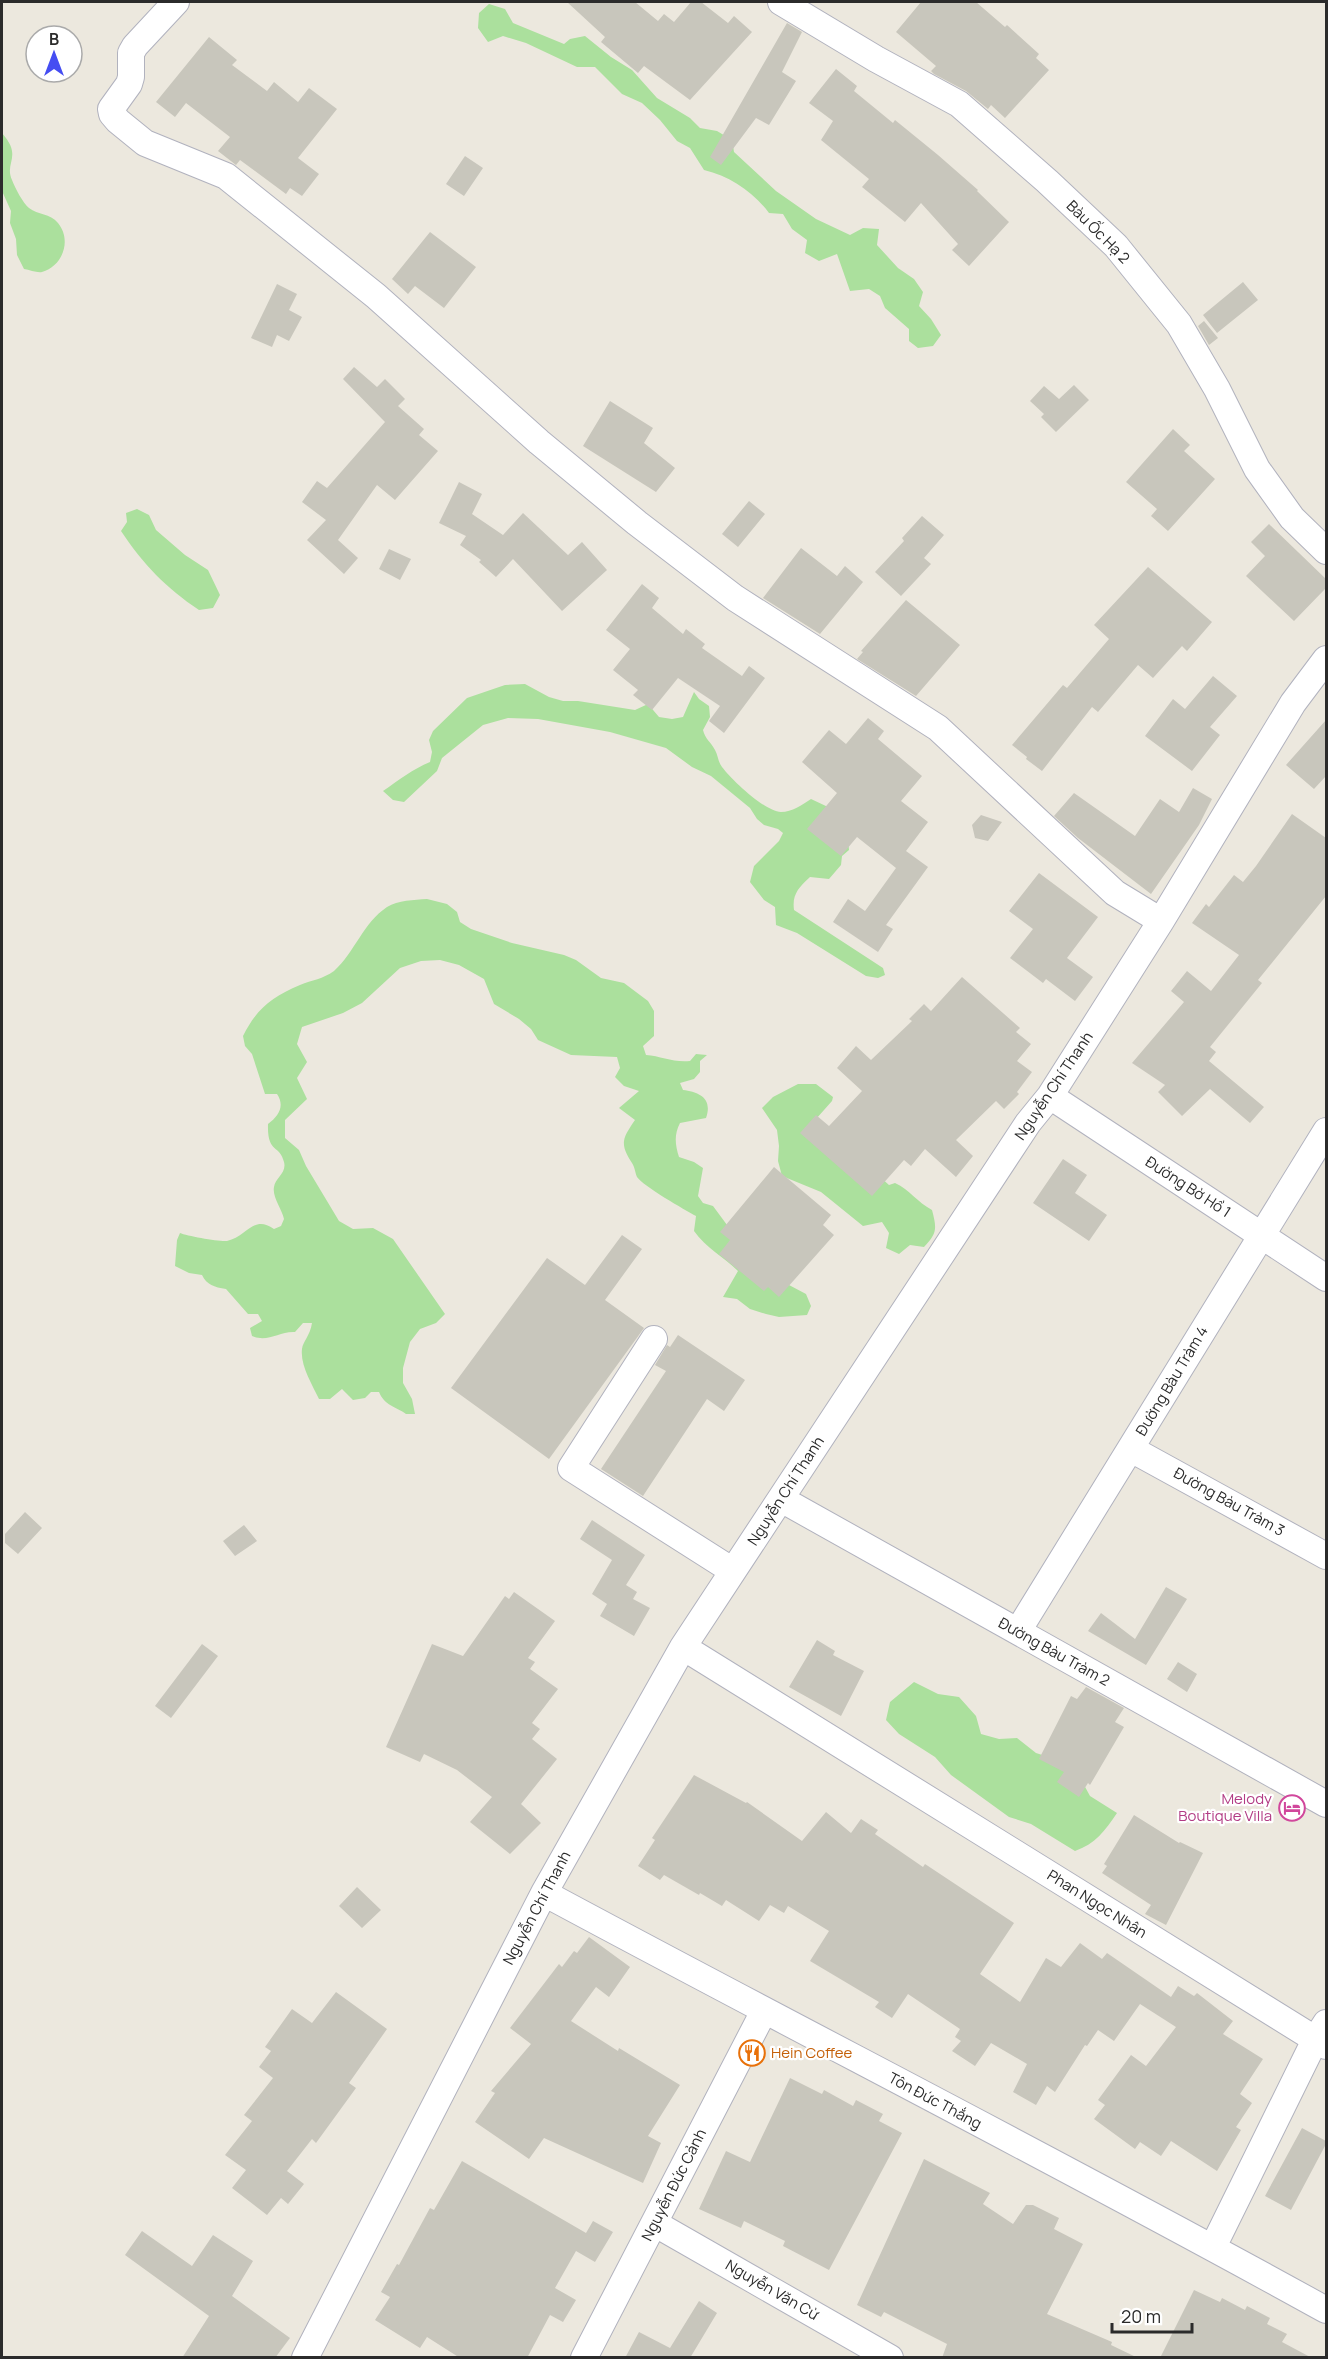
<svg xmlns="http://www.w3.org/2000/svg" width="1328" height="2359" font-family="Manrope,sans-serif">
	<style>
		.green { fill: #abe09d }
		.building { fill: #c8c6bc }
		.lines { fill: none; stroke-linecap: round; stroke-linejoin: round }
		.minor-casing { stroke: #b1b2be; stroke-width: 28 }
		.minor { stroke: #fff; stroke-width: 26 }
		.labels { text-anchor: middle; stroke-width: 4.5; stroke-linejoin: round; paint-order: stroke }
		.street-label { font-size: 15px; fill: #2b2b2b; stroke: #fff }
		.hotel-label { font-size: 15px; fill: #b23c85; stroke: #fff; text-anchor: end }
		.food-label { font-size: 15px; fill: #c56008; stroke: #fff; text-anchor: start }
	</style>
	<rect width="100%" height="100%" fill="#ece8de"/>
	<path class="green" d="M 489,4 L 505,9 L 513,23 L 564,44 L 570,39 L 585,36 L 611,57 L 632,70 L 657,98 L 690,118 L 700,128 L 717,131 L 732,140 L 734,152 L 776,191 L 816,219 L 850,235 L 863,228 L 879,229 L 877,245 L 898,268 L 914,279 L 923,292 L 919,306 L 931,319 L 941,335 L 933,346 L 918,348 L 909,341 L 909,329 L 885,308 L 880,296 L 869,289 L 850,291 L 837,254 L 819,261 L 805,253 L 807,240 L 792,229 L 783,214 L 769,213 C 753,192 730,176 704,170 L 690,148 L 677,141 L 660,120 L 642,103 L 622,94 L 595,67 L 577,67 L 526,43 L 503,36 L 488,42 L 478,28 L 479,13 Z
		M 2,133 C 23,157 4,162 12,180 C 15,188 23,203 29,208 C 38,215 50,213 58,223 C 72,240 63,266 42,272 C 37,273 30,270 24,269 L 17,255 L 16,239 L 10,223 L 11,211 L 2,191 Z
		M 137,509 L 149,515 L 156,530 L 185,555 L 208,570 L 220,595 L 213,608 L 199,610 C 166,588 143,564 121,531 L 127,522 L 126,513 Z
		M 525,684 L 549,697 L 563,701 L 578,701 L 635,710 L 648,704 L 659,717 L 672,719 L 683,717 L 694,692 L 699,699 L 709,706 L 710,717 L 703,730 C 705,739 711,742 715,750 C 718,755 718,762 722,767 C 732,780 764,811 781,812 C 792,812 802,805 811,799 L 828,807 L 847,830 L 849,850 L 842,856 L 841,865 L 829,879 L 810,877 C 798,888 792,895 794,910 L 883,968 L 885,975 L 878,978 L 866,976 L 797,933 L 776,925 L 775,907 L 764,900 L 750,882 L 754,866 L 779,841 L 783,833 L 778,829 L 764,825 L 757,819 L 750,808 L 711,776 L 692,767 L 666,748 L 610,732 L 538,719 L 508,718 L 483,725 L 442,758 L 437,771 L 404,802 L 393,800 L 383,791 C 399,780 413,769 430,762 L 432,752 L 429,740 L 433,731 L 467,698 L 505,685 Z
		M 427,899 L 447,904 L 457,912 L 460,922 L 471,929 L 512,943 L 564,955 L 576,960 L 601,978 L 624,983 L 648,1001 L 654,1011 L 654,1036 L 643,1046 L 646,1055 C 661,1056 674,1063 690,1061 L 696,1054 L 707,1055 L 700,1061 L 700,1072 L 694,1079 L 680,1083 L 683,1090 C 699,1092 713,1098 706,1118 L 680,1123 C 674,1135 675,1144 679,1157 L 694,1162 L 703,1168 L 698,1196 L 703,1203 L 713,1206 L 730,1229 L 789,1285 L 806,1294 L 811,1306 L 807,1315 L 779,1317 L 766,1314 L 750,1309 L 737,1299 L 723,1297 L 738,1271 C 724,1257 706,1248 694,1231 L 696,1216 C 685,1210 643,1186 637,1177 C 635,1172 635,1168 632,1163 C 628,1157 623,1149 624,1141 C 625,1134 631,1126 635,1120 L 619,1108 L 639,1091 L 624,1086 L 615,1077 L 620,1068 L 617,1057 L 571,1055 L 538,1040 L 531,1029 L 519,1019 L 494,1004 L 484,979 L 459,965 L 440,960 L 421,961 L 400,968 L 362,1003 L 343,1013 L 302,1027 L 297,1044 L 307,1062 L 297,1078 L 307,1099 L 285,1120 L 285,1138 L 299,1150 L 306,1166 L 339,1221 L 353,1229 L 373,1228 L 393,1239 L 445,1314 L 436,1323 L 420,1329 L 410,1342 L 403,1368 L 403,1383 L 412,1399 L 415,1414 L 406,1414 C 395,1406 385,1406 379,1392 L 371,1392 L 365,1398 L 353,1400 L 342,1389 L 330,1399 L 319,1399 C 312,1384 300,1365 302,1349 C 303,1341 310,1336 312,1323 L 303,1323 L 295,1332 C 279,1331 268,1343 252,1336 L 250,1328 L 262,1321 L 258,1314 L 248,1314 L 226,1289 C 214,1287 207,1285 202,1275 L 189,1273 L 175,1266 L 177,1240 L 180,1233 C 187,1236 220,1242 227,1241 C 247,1237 253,1214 274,1229 L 281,1226 L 284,1219 C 282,1209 272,1197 274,1187 C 275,1178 287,1173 284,1162 C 280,1144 267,1154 268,1124 C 279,1116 285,1106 277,1094 L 265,1094 L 252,1054 L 245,1046 L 243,1036 C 257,1008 272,997 300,985 C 312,980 323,979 334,971 C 355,952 363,923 387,907 C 398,900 414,900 427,899 Z
		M 798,1084 L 816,1084 L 833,1097 L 832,1101 L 816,1119 L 889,1185 L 895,1183 C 910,1190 917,1202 932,1210 C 937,1229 937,1233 924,1247 L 910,1245 L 899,1254 L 886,1248 L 889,1233 L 882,1222 L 863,1226 L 821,1192 L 782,1176 L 778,1161 L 779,1146 L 777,1130 L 762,1108 L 773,1097 Z
		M 914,1682 L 938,1694 L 959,1697 L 976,1716 L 981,1734 L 999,1739 L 1017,1738 L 1036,1753 L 1058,1760 L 1078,1774 L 1090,1796 L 1117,1813 C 1105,1831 1095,1844 1075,1851 L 1031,1824 L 1009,1817 L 951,1775 L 935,1757 L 899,1734 L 886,1720 L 890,1702 Z"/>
	<path class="building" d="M 567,2 L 635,2 L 658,21 L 664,14 L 674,22 L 691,2 L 701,2 L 728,23 L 734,16 L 752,32 L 690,100 L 644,66 L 638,73 L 601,42 L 605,37 Z
		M 921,2 L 976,2 L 1005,27 L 1007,25 L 1039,54 L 1036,58 L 1049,70 L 1005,118 L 991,105 L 988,109 L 966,91 L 934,74 L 931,71 L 936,66 L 896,32 Z
		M 787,23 L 802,32 L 782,72 L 796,81 L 769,125 L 756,118 L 721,165 L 710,157 Z
		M 209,37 L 237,60 L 232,65 L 267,91 L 274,82 L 298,102 L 309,88 L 337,109 L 298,158 L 319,174 L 302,196 L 290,188 L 286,194 L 240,160 L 236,165 L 218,151 L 230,137 L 186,103 L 175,117 L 156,102 Z
		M 836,69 L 857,86 L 854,91 L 893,123 L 895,120 L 938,155 L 978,190 L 977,191 L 1009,222 L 969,266 L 952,250 L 958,244 L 921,203 L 905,222 L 862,187 L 869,179 L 821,140 L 833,121 L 809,103 Z
		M 465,156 L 483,168 L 464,196 L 446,184 Z
		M 430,232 L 476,267 L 444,308 L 415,286 L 408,294 L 392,279 Z
		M 1243,282 L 1258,300 L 1217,333 L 1203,315 Z
		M 277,284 L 297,294 L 289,310 L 302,317 L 289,341 L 277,335 L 272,347 L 251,338 Z
		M 1204,321 L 1218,338 L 1209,345 L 1198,326 Z
		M 354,367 L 377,387 L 385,379 L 405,399 L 398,406 L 424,429 L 419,435 L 438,451 L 395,500 L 377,485 L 338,540 L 358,558 L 344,574 L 307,540 L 326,520 L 302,502 L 317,481 L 327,488 L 385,422 L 343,379 Z
		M 1074,385 L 1089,400 L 1056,432 L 1041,417 L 1044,414 L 1030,401 L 1044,386 L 1059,399 Z
		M 610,401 L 653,428 L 644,443 L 675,468 L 656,492 L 583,446 Z
		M 1173,429 L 1190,445 L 1184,451 L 1215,479 L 1168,531 L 1151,516 L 1157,509 L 1126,482 Z
		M 459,482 L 482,494 L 472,514 L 503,535 L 523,513 L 568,555 L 582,542 L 607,570 L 562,611 L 513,559 L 496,577 L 479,562 L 481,560 L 460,545 L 466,536 L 439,523 Z
		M 749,501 L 765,514 L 738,547 L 722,534 Z
		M 922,516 L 944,535 L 924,558 L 931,564 L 901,596 L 875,572 L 904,541 L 902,538 Z
		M 1269,524 L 1326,579 L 1326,588 L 1294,621 L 1246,576 L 1265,556 L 1251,542 Z
		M 801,548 L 837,576 L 845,566 L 863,582 L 820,634 L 763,598 Z
		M 389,549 L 411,559 L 400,580 L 379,569 Z
		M 1148,567 L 1212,622 L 1187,651 L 1182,646 L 1153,678 L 1138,665 L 1098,712 L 1092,707 L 1042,771 L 1026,759 L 1027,757 L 1012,745 L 1063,685 L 1067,688 L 1109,639 L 1094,625 Z
		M 642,584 L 659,598 L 652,608 L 683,634 L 686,629 L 705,644 L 702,648 L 742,676 L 749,666 L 765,678 L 724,733 L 709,721 L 720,706 L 678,678 L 652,710 L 633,695 L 638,690 L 613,670 L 630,649 L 606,630 Z
		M 906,600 L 960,645 L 916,696 L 857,659 L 863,652 L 861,651 Z
		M 1213,676 L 1237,696 L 1210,727 L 1220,735 L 1192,771 L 1145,736 L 1173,699 L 1185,709 Z
		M 868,718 L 884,731 L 878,739 L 922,776 L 901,801 L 928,822 L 906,851 L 928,867 L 886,925 L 893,929 L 878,952 L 833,922 L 848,899 L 865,911 L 896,868 L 857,837 L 841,856 L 807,829 L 837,793 L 802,762 L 829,730 L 846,744 Z
		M 1326,720 L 1326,776 L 1314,789 L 1286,765 Z
		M 1193,788 L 1212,799 L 1199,825 L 1151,894 L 1078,838 L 1054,816 L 1074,793 L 1135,836 L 1160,799 L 1179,812 Z
		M 1292,814 L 1326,838 L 1326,896 L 1258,980 L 1262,983 L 1210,1047 L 1216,1052 L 1209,1061 L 1264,1107 L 1250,1123 L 1210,1089 L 1182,1116 L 1158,1092 L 1165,1085 L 1132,1063 L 1184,1002 L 1171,991 L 1187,971 L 1211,991 L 1239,955 L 1192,923 L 1206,904 L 1209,907 L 1234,875 L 1243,882 L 1256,866 Z
		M 981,815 L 1002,822 L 988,841 L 975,838 L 972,825 Z
		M 1039,873 L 1098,917 L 1067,958 L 1093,977 L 1075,1001 L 1046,979 L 1043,983 L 1010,958 L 1033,929 L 1009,911 Z
		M 962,977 L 1020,1028 L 1016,1032 L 1031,1044 L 1017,1061 L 1032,1072 L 1017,1092 L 1019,1094 L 1004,1109 L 996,1101 L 956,1140 L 973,1156 L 956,1177 L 925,1149 L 911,1166 L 904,1160 L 872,1196 L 800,1133 L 816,1115 L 829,1126 L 862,1091 L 837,1068 L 856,1046 L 871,1060 L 912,1021 L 909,1019 L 924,1004 L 931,1011 Z
		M 1063,1159 L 1087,1175 L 1075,1193 L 1107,1215 L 1089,1241 L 1033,1203 Z
		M 774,1167 L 831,1215 L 823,1225 L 834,1235 L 779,1297 L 768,1287 L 764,1291 L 719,1254 L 730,1240 L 720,1232 Z
		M 622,1235 L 642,1249 L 605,1300 L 644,1328 L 549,1459 L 451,1388 L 547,1258 L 585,1285 Z
		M 678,1335 L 745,1380 L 724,1411 L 707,1399 L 643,1496 L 601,1469 L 666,1371 L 655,1365 L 667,1345 L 670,1347 Z
		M 25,1512 L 42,1528 L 18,1554 L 5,1543 L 5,1534 Z
		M 592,1520 L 645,1555 L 626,1585 L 637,1592 L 633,1599 L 650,1608 L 634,1636 L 600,1616 L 607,1604 L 592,1594 L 612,1560 L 580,1539 Z
		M 244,1525 L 257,1541 L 235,1556 L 223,1541 Z
		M 1166,1587 L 1187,1599 L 1146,1665 L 1088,1631 L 1101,1613 L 1135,1639 Z
		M 514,1592 L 555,1621 L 528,1658 L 535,1662 L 530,1669 L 558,1689 L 532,1723 L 540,1729 L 532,1739 L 557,1759 L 521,1804 L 541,1823 L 510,1854 L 470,1822 L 492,1797 L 457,1770 L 424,1754 L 420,1762 L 386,1747 L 432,1644 L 463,1656 L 505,1596 L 509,1599 Z
		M 817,1640 L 835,1651 L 833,1655 L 864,1671 L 841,1716 L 789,1687 Z
		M 202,1644 L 218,1656 L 171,1718 L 155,1706 Z
		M 1178,1662 L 1197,1674 L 1187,1692 L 1167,1679 Z
		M 1086,1687 L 1124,1708 L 1115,1722 L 1124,1727 L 1090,1785 L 1088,1783 L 1079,1797 L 1057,1782 L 1064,1772 L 1039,1759 L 1071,1696 L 1077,1699 Z
		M 694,1775 L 746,1803 L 747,1802 L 802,1841 L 826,1812 L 851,1833 L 861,1819 L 878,1830 L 875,1834 L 923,1867 L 925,1864 L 1014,1923 L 980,1974 L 1020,2002 L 1046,1958 L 1061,1967 L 1080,1943 L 1102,1959 L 1107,1953 L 1171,1997 L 1178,1986 L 1194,1996 L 1197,1993 L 1233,2021 L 1223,2034 L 1263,2059 L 1240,2094 L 1252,2103 L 1236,2127 L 1241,2130 L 1217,2171 L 1171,2141 L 1161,2156 L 1140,2142 L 1135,2149 L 1094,2119 L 1105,2105 L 1098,2100 L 1131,2055 L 1146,2066 L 1176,2027 L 1140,2004 L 1114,2041 L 1098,2030 L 1087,2046 L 1085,2045 L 1055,2092 L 1047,2086 L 1036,2105 L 1013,2092 L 1027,2064 L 991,2043 L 975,2066 L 952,2051 L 961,2041 L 955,2037 L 960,2029 L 908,1994 L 892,2018 L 875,2007 L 879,2002 L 810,1961 L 829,1931 L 788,1906 L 784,1913 L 770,1905 L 759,1921 L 726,1900 L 722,1906 L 700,1893 L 699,1895 L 664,1875 L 660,1880 L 638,1866 L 655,1840 L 652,1838 Z
		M 1134,1815 L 1179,1843 L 1180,1842 L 1203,1853 L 1166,1925 L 1145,1914 L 1151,1905 L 1102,1873 L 1107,1866 L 1104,1864 Z
		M 357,1887 L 381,1910 L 362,1928 L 339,1906 Z
		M 589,1937 L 630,1967 L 609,1997 L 596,1987 L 571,2021 L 618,2051 L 619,2048 L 680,2085 L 648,2136 L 661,2143 L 643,2183 L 544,2138 L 529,2159 L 475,2122 L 495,2093 L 491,2091 L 531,2044 L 510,2028 L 559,1964 L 562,1967 L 574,1951 L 577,1953 Z
		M 336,1992 L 387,2029 L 349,2083 L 356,2088 L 316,2143 L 312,2139 L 287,2171 L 304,2184 L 288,2204 L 281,2198 L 267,2215 L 232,2188 L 246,2170 L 225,2155 L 252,2121 L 244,2115 L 273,2078 L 259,2067 L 271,2051 L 265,2047 L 292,2009 L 312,2023 Z
		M 790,2078 L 822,2094 L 824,2090 L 853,2106 L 856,2100 L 883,2114 L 879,2121 L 902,2133 L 829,2270 L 783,2246 L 785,2241 L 744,2221 L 741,2228 L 699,2209 L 726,2151 L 750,2162 Z
		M 1302,2128 L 1326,2141 L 1326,2144 L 1291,2210 L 1265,2196 Z
		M 924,2159 L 990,2193 L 983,2204 L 1013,2224 L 1026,2205 L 1033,2205 L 1059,2218 L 1054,2229 L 1083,2244 L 1047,2314 L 1112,2342 L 1111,2345 L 1138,2358 L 942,2358 L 947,2344 L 884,2312 L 881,2317 L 857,2305 Z
		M 462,2161 L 586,2233 L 593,2221 L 613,2232 L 595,2262 L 576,2251 L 555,2288 L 576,2300 L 563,2322 L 550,2315 L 527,2358 L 460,2358 L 427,2337 L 420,2348 L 375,2320 L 390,2297 L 381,2292 L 397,2264 L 399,2265 L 430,2208 L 434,2210 Z
		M 142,2231 L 192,2266 L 213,2235 L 253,2261 L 232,2296 L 290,2338 L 275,2358 L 182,2358 L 209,2316 L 125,2255 Z
		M 1194,2290 L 1220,2302 L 1222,2298 L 1245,2310 L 1247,2306 L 1270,2318 L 1267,2324 L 1287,2334 L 1282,2342 L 1312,2358 L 1160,2358 Z
		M 699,2301 L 717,2313 L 690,2358 L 625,2358 L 639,2332 L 670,2348 Z"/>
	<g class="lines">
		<g class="minor-casing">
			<path id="minor" d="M 176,2 L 135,46 L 131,53 L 131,77 L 129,84 L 111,109 L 112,114 L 118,121 L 145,143 L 226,176 L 376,296 L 539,442 L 637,523 L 735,598 L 938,728 L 1115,893 L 1161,921
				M 781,2 L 876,59 L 959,104 L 1047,181 L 1116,246 L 1179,324 L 1217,389 L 1257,469 L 1292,518 L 1326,551
				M 1050,1096 L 1326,1278
				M 654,1339 L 571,1468 L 733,1571
				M 1131,1449 L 1326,1556
				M 781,1499 L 1326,1804
				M 1018,1631 L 1326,1131
				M 683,1647 L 1326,2046
				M 544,1893 C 804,2033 1068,2167 1326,2310
				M 654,2223 L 890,2358
				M 1213,2247 L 1315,2040 L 1326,2023
				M 305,2358 L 544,1893 L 683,1647 L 1028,1123 L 1050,1096 L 1161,921 L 1293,703 L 1326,659
				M 584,2358 L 764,2011"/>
		</g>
		<use href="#minor" class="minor"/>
	</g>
	<defs>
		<g id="hotel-ring" transform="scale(1.35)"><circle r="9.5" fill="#fff" stroke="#d1479c" stroke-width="1.5"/><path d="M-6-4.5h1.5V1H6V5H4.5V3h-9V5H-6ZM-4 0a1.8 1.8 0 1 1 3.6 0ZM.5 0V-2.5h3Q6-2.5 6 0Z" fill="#d1479c"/></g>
		<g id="restaurant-ring" transform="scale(1.35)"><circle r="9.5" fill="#fff" stroke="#e8710a" stroke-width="1.5"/><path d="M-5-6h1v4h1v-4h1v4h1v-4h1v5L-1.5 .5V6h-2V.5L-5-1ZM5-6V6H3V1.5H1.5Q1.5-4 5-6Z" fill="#e8710a"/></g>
	</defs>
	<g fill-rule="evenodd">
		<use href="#hotel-ring" x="1292" y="1808"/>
		<use href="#restaurant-ring" x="752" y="2053"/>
	</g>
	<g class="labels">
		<g class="street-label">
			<text transform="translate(1098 232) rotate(45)" y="5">Bàu Ốc Hạ 2</text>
			<text transform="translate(1054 1086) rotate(-56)" y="5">Nguyễn Chí Thanh</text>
			<text transform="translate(1188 1187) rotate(33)" y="5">Đường Bờ Hồ 1</text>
			<text transform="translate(1172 1381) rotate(-59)" y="5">Đường Bàu Tràm 4</text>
			<text transform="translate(786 1491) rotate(-57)" y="5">Nguyễn Chí Thanh</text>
			<text transform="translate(1229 1502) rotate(29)" y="5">Đường Bàu Tràm 3</text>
			<text transform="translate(1054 1652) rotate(29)" y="5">Đường Bàu Tràm 2</text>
			<text transform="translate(1097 1904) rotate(32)" y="5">Phan Ngọc Nhân</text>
			<text transform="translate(537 1908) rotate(-62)" y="5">Nguyễn Chí Thanh</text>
			<text transform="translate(935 2101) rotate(28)" y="5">Tôn Đức Thắng</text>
			<text transform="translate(674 2185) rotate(-63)" y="5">Nguyễn Đức Cảnh</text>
			<text transform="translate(772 2290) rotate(30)" y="5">Nguyễn Văn Cừ</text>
		</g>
		<g class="hotel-label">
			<text x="1272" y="1804">Melody<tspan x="1272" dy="17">Boutique Villa</tspan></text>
		</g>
		<g class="food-label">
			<text x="771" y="2058">Hein Coffee</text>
		</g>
	</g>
	<rect width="1328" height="2359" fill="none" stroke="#2b2b2b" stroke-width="6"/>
	<g transform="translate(54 54)"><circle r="28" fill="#ffffff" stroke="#aaaaaa" stroke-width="1.5"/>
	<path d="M0-4.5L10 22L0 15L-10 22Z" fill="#454df2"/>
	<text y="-9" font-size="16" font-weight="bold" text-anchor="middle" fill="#2b2b2b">B</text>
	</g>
	<path d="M1112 2323v9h80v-9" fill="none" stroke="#2b2b2b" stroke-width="3"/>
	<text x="1121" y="2323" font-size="18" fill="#2b2b2b" stroke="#ffffff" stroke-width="4.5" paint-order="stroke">20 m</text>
</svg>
